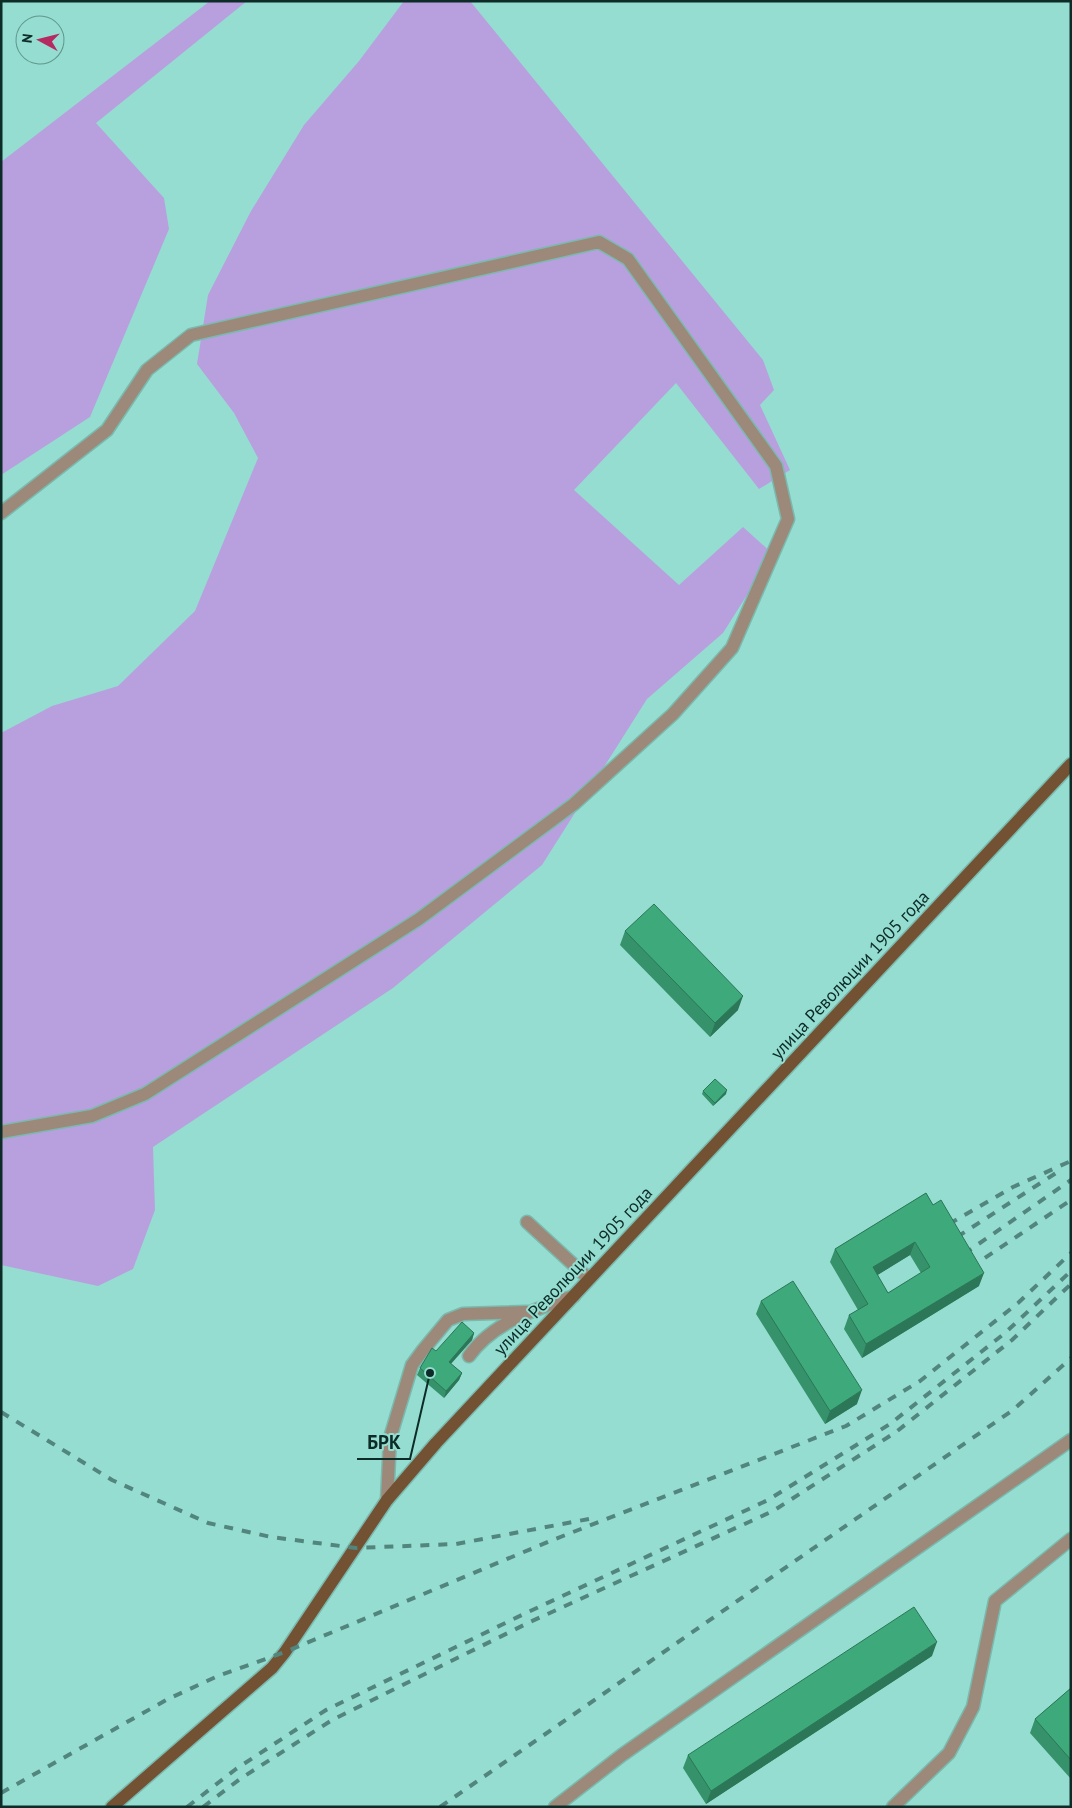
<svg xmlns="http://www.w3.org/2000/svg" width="1072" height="1808" font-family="'PT Sans',sans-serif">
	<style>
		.green { fill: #b8a0df }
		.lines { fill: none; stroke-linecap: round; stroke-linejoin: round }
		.minor-casing { stroke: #7ab9ae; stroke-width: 15 }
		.major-casing { stroke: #7ab9ae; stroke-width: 15 }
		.minor { stroke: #9d8979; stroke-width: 12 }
		.major { stroke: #735133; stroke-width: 12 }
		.rail { stroke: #52857d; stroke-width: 4; stroke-dasharray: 9 9; stroke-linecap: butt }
		.wall { fill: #35926b; fill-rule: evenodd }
		.shaded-wall { fill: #2b7757 }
		.building { fill: #3eaa7c; stroke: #2b7757; fill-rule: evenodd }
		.labels { text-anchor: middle; stroke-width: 4; stroke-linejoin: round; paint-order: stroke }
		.street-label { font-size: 18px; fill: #0d2b27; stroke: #95ddd0 }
		.leader { fill: none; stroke: #0d2b27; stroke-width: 2 }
		.callout-dot { fill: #0d2b27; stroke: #95ddd0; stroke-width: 2 }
		.callout-label { font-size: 19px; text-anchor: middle; font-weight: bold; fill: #0d2b27; stroke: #95ddd0; stroke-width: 4; stroke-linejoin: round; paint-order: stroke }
	</style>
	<rect width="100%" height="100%" fill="#95ddd0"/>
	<path class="green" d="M 210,1 L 247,1 L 96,123 L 164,198 L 169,229 L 90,417 L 1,475 L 1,162 Z
		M 404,1 L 470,1 L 763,360 L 774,390 L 760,405 L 790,470 L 759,489 L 676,383 L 574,490 L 679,585 L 743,527 L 773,554 L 723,633 L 647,699 L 542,865 L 393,988 L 153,1147 L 155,1210 L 133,1269 L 98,1286 L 1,1265 L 1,733 L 52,706 L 118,686 L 195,611 L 258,458 L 234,413 L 197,364 L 208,295 L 251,211 L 304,125 L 359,61 Z"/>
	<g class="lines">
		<g class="minor-casing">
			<path id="minor" d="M 1,513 L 107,430 L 147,370 L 191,335 L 599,242 L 628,259 L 776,466 L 788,519 L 732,648 L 673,714 L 574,804 L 419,919 L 145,1094 L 92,1116 L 1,1132
				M 527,1222 L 589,1279
				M 469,1356 C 493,1322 536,1309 574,1296
				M 387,1500 L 390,1438 L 412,1365 L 423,1350 L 448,1320 L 463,1314 L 527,1312
				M 555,1807 L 622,1755 L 1071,1440
				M 893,1807 L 949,1753 L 973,1707 L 995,1601 L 1071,1539"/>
		</g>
		<g class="major-casing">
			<path id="major" d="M 112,1807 L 272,1668 L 285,1652 L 387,1500 L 436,1443 L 1071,764"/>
		</g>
		<use href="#minor" class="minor"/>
		<use href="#major" class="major"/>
		<path class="rail" d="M 949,1224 L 1013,1187 L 1071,1161
			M 957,1237 L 1056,1173
			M 964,1254 L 1071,1180
			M 970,1268 L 1071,1200
			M 1,1412 L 112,1480 L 208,1523 L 271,1537 L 356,1548 L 456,1544 L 594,1518
			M 1,1793 L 168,1699 L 218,1676 L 285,1652 L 550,1541 L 846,1426 L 920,1381 L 1018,1303 L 1071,1253
			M 187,1807 L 236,1769 L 326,1710 L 526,1613 L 768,1500 L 890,1424 L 1005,1333 L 1071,1271
			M 203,1807 L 240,1779 L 332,1720 L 530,1622 L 773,1511 L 896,1432 L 1012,1340 L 1071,1284
			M 440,1807 L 1013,1410 L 1071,1358"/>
	</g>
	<path class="wall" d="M 625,931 L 738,1010 L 710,1037 L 620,945 Z
		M 703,1091 L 726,1094 L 713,1106 L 702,1094 Z
		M 926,1193 L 979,1286 L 862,1358 L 844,1329 L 849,1315 L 858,1310 L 830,1262 L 835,1249 ZM 910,1255 L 921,1273 L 888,1293 L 877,1275 Z
		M 761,1301 L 857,1404 L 825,1424 L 756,1314 Z
		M 474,1333 L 472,1340 L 451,1364 L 462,1373 L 459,1380 L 444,1398 L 417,1375 L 420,1368 L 436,1351 Z
		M 932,1656 L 706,1804 L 683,1768 L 688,1755 Z
		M 1071,1688 L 1071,1779 L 1030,1733 L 1035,1719 Z"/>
	<path class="shaded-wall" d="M 743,996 L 738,1010 L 710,1037 L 715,1023 Z
		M 727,1090 L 726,1094 L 713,1106 L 715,1103 Z
		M 915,1242 L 910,1255 L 868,1281 L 873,1267 Z
		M 984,1273 L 979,1286 L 862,1358 L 866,1344 Z
		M 474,1333 L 472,1340 L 446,1369 L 449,1362 Z
		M 462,1373 L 459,1380 L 444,1398 L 446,1391 Z
		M 862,1390 L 857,1404 L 825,1424 L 830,1411 Z
		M 937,1642 L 932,1656 L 706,1804 L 711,1791 Z"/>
	<path class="building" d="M 654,904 L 743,996 L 715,1023 L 625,931 Z
		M 715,1079 L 727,1090 L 715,1103 L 703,1091 Z
		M 926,1193 L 933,1205 L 941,1200 L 984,1273 L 866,1344 L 849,1315 L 868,1304 L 835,1249 ZM 915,1242 L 930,1267 L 888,1293 L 873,1267 Z
		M 793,1281 L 862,1390 L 830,1411 L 761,1301 Z
		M 462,1322 L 474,1333 L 449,1362 L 462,1373 L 446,1391 L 420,1368 L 432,1348 L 436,1351 Z
		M 914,1607 L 937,1642 L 711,1791 L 688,1755 Z
		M 1071,1688 L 1071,1760 L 1035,1719 Z"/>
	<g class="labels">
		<g class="street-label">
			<text transform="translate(850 975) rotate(-47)" y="6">улица Революции 1905 года</text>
			<text transform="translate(573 1271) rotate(-47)" y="6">улица Революции 1905 года</text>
		</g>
	</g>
	<path class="leader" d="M430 1373L410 1459H357"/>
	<circle class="callout-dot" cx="430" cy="1373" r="5"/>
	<g class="callout-label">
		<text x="384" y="1449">БРК</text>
	</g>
	<rect width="1072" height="1808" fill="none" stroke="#0d2b27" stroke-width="5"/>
	<g transform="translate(40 40) rotate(277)"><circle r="24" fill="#95ddd0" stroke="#5f968c"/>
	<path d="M0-4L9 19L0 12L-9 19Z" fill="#b62a62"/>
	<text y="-8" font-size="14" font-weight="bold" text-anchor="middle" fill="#0d2b27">N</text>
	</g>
</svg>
